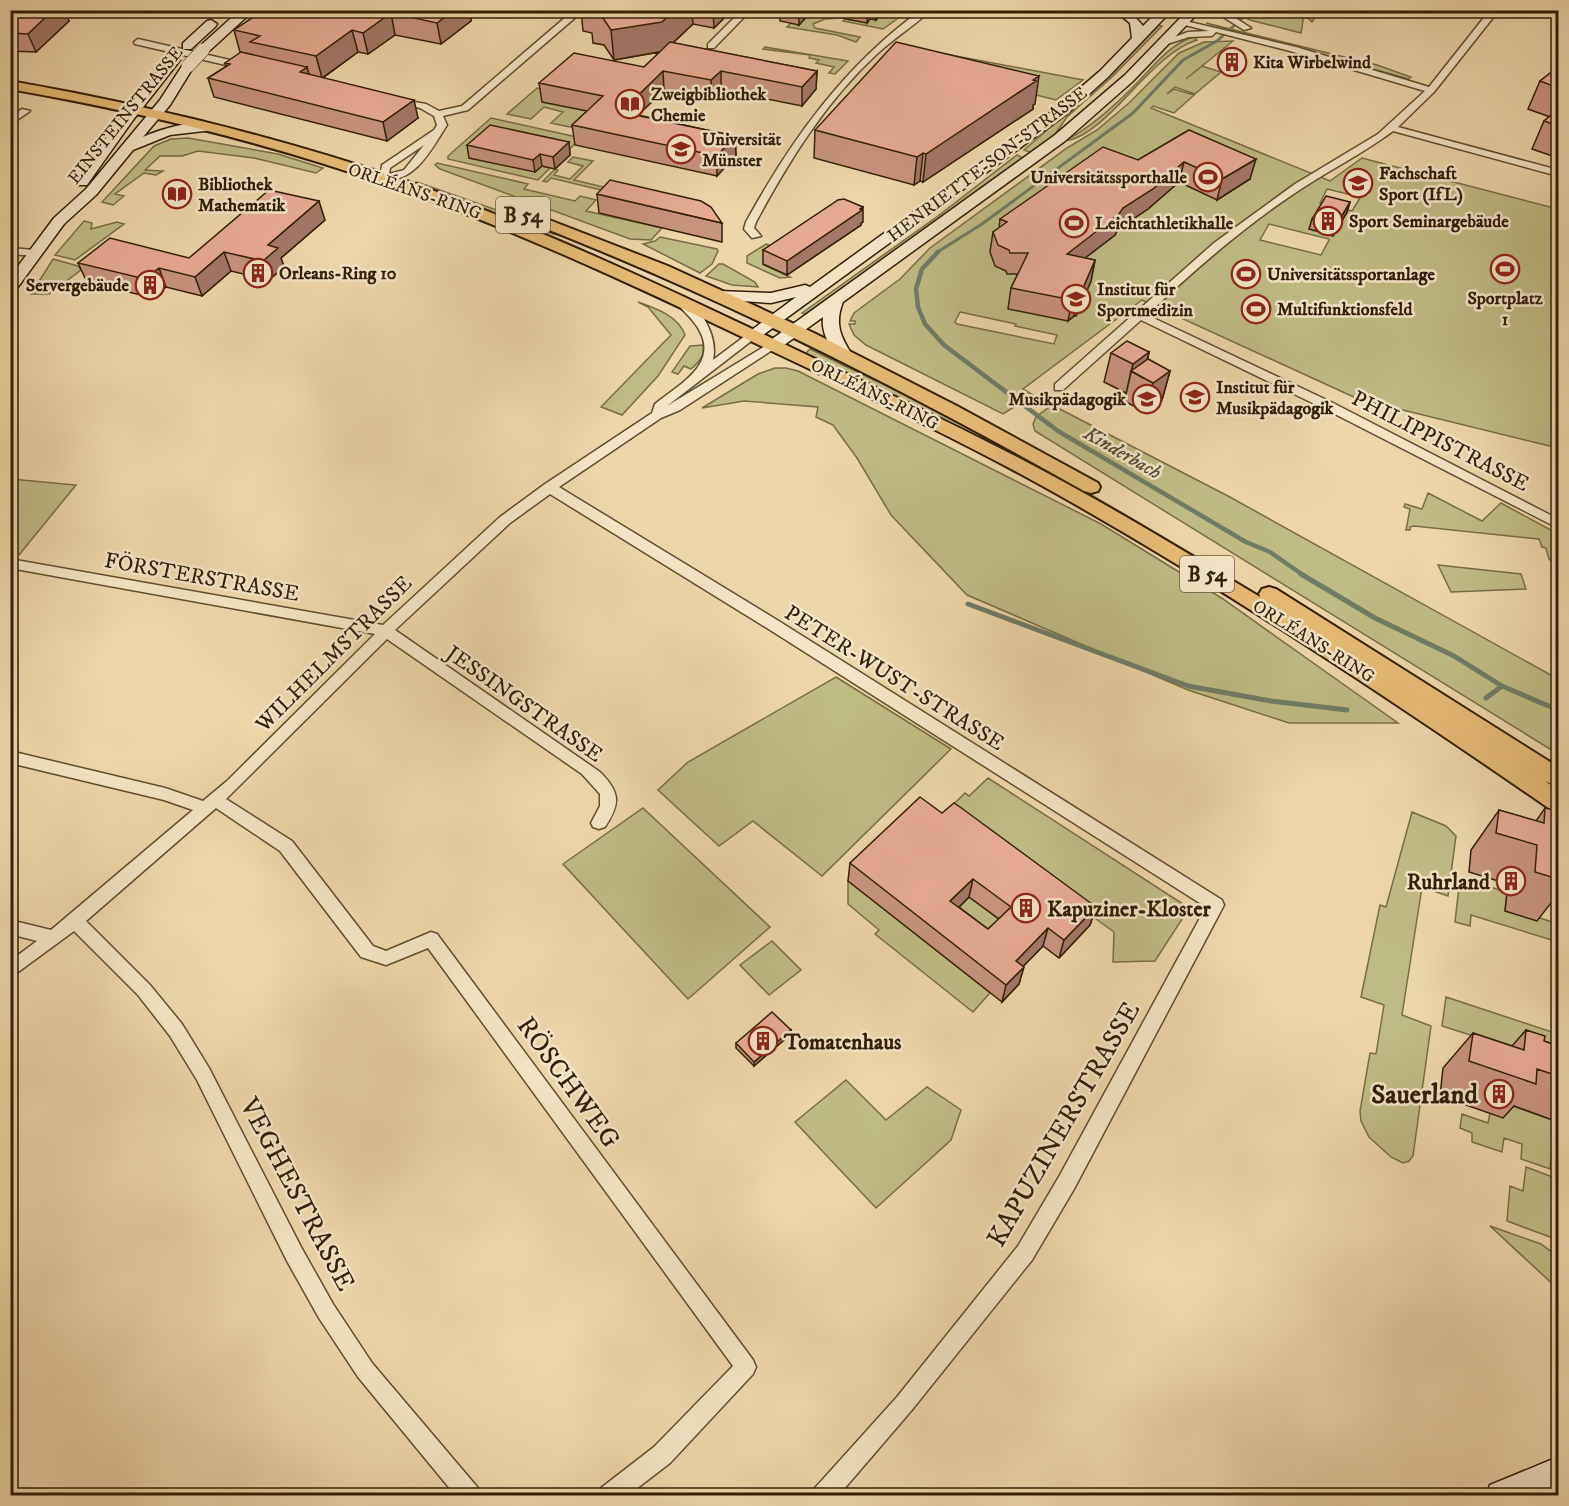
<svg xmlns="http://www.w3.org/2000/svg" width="1569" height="1506" font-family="'IM FELL DW Pica',serif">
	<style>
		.green { fill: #bfbc83; stroke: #786e44; stroke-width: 1.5; fill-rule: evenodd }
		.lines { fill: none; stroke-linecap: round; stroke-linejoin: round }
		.stream-far2 { stroke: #6f7c66; stroke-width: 3 }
		.stream-far1 { stroke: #6f7c66; stroke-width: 4.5 }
		.stream { stroke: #6f7c66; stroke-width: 5 }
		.street-casing { stroke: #604d2e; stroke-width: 3 }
		.secondary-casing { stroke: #311f06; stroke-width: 3 }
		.primary-casing { stroke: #311f06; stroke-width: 4 }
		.street { fill: #f3e5c6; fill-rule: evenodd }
		.secondary { fill: #f3e5c6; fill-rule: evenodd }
		.primary { fill: #e6bc74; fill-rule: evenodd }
		.secondary-bridge-casing { stroke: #311f06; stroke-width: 14; stroke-linecap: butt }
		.secondary-bridge { stroke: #f3e5c6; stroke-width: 13 }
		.wall { fill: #c89480; stroke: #311f06; stroke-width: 1.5; fill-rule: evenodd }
		.shaded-wall { fill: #a27868; stroke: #311f06; stroke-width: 1.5 }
		.building { fill: #e8ac95; stroke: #311f06; stroke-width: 1.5; fill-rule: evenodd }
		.labels { text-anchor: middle; stroke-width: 5; stroke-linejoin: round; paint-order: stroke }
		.far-poi-label { font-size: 18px; font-weight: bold; fill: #311f06; stroke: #f3e5c6; text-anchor: start }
		.far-street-label { font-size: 18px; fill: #311f06; stroke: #f3e5c6 }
		.far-water-label { font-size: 20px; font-style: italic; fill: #504e36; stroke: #f3e5c6 }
		.shield { fill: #f3e5c6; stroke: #6b5a40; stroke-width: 1.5 }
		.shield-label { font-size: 21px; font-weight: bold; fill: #311f06 }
		.street-label { font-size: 22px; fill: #311f06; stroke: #f3e5c6 }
		.poi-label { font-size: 22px; font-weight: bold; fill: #311f06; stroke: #f3e5c6; text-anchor: start }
		.near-street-label { font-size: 27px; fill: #311f06; stroke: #f3e5c6 }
		.near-poi-label { font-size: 27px; font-weight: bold; fill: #311f06; stroke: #f3e5c6; text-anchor: end }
	</style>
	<rect width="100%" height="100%" fill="#edd7a8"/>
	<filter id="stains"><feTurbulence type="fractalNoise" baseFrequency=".00333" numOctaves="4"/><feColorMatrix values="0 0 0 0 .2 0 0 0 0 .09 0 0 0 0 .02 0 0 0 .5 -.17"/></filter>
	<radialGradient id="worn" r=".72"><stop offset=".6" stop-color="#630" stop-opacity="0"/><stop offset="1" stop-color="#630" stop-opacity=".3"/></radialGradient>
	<path class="green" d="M 803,11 L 841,18 L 825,19 L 813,24 L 815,28 L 860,37 L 856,42 L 837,35 L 787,27 L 791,23 L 799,25 Z
		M 879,11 L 908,11 L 883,29 L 843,21 L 845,19 L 867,23 L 870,19 L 876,20 L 883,12 Z
		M 1233,11 L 1319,11 L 1312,22 L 1304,14 L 1301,33 L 1250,20 Z
		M 1206,23 L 1377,65 L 1411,77 L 1409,79 Z
		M 1159,25 L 1162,26 L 1113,76 L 1067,117 L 1053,137 L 1032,153 L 1024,150 L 1112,74 Z
		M 1193,37 L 1197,40 C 1150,54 1107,136 1065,141 C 1089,128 1110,110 1130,90 C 1149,72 1167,45 1193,37 Z
		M 1233,41 L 1186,79 L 1202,66 L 1221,72 L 1195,94 L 1175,87 L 1167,94 L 1174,89 L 1194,95 L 1174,113 L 1153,106 L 1151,108 L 1330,181 L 1362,158 L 1558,209 L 1558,448 L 1358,399 L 1142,300 L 1023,389 L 1033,395 L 1003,414 L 866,345 L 854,335 L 849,324 L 855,324 L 855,321 L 850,321 L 854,313 L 900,279 L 930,248 L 1067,148 L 1097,130 L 1129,103 L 1179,53 L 1204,42 ZM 1327,189 L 1360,197 L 1360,198 L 1352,211 L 1320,203 ZM 1269,224 L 1329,239 L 1329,240 L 1321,255 L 1260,240 ZM 960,312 L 1016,324 L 1015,326 L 1057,335 L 1054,344 L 957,324 L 955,322 Z
		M 765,47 L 848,61 L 835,74 L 829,73 L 834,67 L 816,63 L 819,60 L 809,58 L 810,55 L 763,49 Z
		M 919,49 L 1083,80 L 1056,100 L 1024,92 Z
		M 537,88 L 553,92 L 606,115 L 589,131 L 551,123 L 563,112 L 544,107 L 531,119 L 507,114 Z
		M 491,118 L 581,138 L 560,158 L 542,166 L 550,168 L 538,180 L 448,159 L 448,156 Z
		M 188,138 L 278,154 L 323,168 L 316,173 L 254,158 L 198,151 L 182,156 L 160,156 L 145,170 L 163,171 L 156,175 L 144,173 L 115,194 L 124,196 L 113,205 L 102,202 L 154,146 L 171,139 Z
		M 1017,155 L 1025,159 L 805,314 L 802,313 L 938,216 Z
		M 573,157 L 593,161 L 574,180 L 608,188 L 601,190 L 551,178 L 547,182 L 543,181 L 555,169 L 558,170 L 554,175 L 570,179 L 583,166 L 568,162 Z
		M 437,163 L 528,184 L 524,189 L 575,201 L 580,196 L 596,200 L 586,211 L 662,228 L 651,240 L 630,239 L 440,169 L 435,165 Z
		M 417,182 L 562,233 L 743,313 L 568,238 L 519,224 L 414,184 Z
		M 84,221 L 92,223 L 91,229 L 117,222 L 124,224 L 75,260 L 55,255 Z
		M 660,237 L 717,249 L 718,251 L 712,264 L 700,273 L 643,244 L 655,241 Z
		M 766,244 L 782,251 L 764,265 L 790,277 L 780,278 L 747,263 L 747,256 Z
		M 53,259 L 78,266 L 81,270 L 49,294 L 31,294 Z
		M 719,264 L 723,264 L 755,282 L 758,287 L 732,285 L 706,276 Z
		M 638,302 C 655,308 679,316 685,335 L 658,376 L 622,415 L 601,407 L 671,335 L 648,307 Z
		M 703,345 C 705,356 699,362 691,369 L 684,366 L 678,374 L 672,372 L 690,346 Z
		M 810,349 L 874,380 L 897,388 L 1037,463 L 1204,561 L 1201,563 L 805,354 Z
		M 775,368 L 786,368 L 798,371 L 1101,524 L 1223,599 L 1398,723 L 1289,723 L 1188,690 L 967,595 L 891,515 L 857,458 L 833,425 L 816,417 L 818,407 L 744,401 L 702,408 L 758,374 Z
		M 1052,405 L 1228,496 L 1558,679 L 1558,754 L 1035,431 L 1033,424 L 1036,417 Z
		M 11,479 L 76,485 L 19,555 L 11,554 Z
		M 1428,493 L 1482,521 L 1501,503 L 1558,534 L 1558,541 L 1554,546 L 1558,548 L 1558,567 L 1549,559 L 1546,548 L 1542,547 L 1539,539 L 1414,526 L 1410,527 L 1410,530 L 1406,530 L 1410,509 L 1404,507 L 1405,504 L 1422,509 Z
		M 1438,565 L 1521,574 L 1526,589 L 1451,592 Z
		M 836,677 L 951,749 L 822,876 L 753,821 L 719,846 L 658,790 L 688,762 Z
		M 988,778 L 1183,904 L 1186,913 L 1155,961 L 1113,962 L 1114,932 L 947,811 L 965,793 L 969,796 Z
		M 643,808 L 770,927 L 688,999 L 563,864 Z
		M 1412,812 L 1446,826 L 1456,836 L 1448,896 L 1422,887 L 1402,1015 L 1431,1026 L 1413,1156 L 1409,1161 L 1403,1163 L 1391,1157 L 1369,1137 L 1361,1121 L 1360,1111 L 1370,1053 L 1376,1054 L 1384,1005 L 1361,997 L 1380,905 L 1386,907 Z
		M 1460,878 L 1507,892 L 1505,911 L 1536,920 L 1537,917 L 1558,924 L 1558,942 L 1471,915 L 1470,926 L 1455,922 Z
		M 848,881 L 979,984 L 990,993 L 973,1012 L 875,934 L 879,930 L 848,904 Z
		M 969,897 L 1006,925 L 984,947 L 947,919 Z
		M 772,941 L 801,970 L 769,995 L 740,965 Z
		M 1446,997 L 1558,1034 L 1558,1063 L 1442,1026 Z
		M 846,1080 L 886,1120 L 927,1087 L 961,1110 L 951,1140 L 876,1208 L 795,1122 Z
		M 1504,1103 L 1558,1122 L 1558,1160 L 1551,1158 L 1550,1169 L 1521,1159 L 1522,1144 L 1504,1138 L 1502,1152 L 1472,1142 L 1472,1133 L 1460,1128 L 1462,1114 L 1488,1123 L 1490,1113 Z
		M 1526,1167 L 1558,1179 L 1558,1240 L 1507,1221 L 1510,1186 L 1523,1191 Z
		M 1490,1226 L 1541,1244 L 1557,1256 L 1558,1289 Z"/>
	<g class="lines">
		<path class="stream-far2" d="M 1284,10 L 1297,10
			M 936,253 L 982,224 L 1133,113 L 1183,60 L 1217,41 L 1247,14 L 1260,10"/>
		<path class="stream-far1" d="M 938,252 L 922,269 L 916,289 L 918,307 L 925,324 L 944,345 L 1058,431 L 1246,542 L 1270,552 L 1303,575"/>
		<path class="stream" d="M 1301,574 L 1375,618 L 1454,656 L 1502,686 L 1558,710
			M 968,604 L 1188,686 L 1271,701 L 1347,710
			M 1486,698 L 1502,686"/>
		<g class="street-casing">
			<path id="street" d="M 574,10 L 584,10 L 468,110 L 443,116 L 447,125 C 431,150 414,185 380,180 L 382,165 L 434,130 L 437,125 L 434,116 L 420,108 L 392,102 L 392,98 L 426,104 L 439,111 L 462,106 ZM 424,145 L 404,170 L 389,174 L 390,168 Z
				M 742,10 L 751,10 L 714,48 L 708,48 L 708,44 Z
				M 921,10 L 931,10 C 914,26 894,38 877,54 C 826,101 789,161 756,222 L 754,228 L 761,236 L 752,238 L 744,229 L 746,222 C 791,140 844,66 921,10 Z
				M 1132,10 L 1149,10 L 1165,16 L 1161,19 Z
				M 1212,10 L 1223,10 L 1251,28 L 1244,30 Z
				M 1490,10 L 1499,10 L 1434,92 L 1398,127 L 1558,170 L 1558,176 L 1393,131 C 1361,155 1325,172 1292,195 C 1240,230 1193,271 1147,315 L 1333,403 L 1558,519 L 1558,528 L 1325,409 L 1141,320 L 1063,390 L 1055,390 L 1055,384 L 1214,243 L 1295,184 L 1378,134 L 1425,91 L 1290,51 L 1216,32 L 1212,36 L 1189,37 L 1158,47 L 1158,43 L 1188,32 L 1209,31 L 1181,24 L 1181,20 L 1296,47 L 1429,87 Z
				M 138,39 L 243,63 L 247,66 L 243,69 L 135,44 L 134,42 Z
				M 22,109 L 30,111 L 10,125 L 10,117 Z
				M 10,248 L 35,250 L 40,253 L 35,256 L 10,254 Z
				M 680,298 C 702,306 718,337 713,360 L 749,333 L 753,332 L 759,335 L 667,406 L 770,343 L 778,343 L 780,345 L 680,410 L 661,418 L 559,487 L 777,620 L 1222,900 L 1224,905 L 1074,1189 L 1032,1260 L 911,1411 L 838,1496 L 812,1496 L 815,1488 L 897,1397 L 1018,1246 L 1060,1175 L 1206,907 L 767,628 L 550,494 L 510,523 L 395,630 L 600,772 C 621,793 620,804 605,827 L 599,829 L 593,827 L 591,823 L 600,806 L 600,794 L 582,774 L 387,639 L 226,799 L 292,841 L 373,946 L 386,951 L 431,932 L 437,934 L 753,1360 L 756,1367 L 753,1374 L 670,1463 L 627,1496 L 598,1496 L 601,1488 L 654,1447 L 733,1366 L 428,948 L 386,965 L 361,957 L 280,851 L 216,808 L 86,921 L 150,985 L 182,1024 L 209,1068 L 301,1247 L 333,1304 L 372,1363 L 478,1488 L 481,1496 L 456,1496 L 358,1377 L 319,1318 L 287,1261 L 197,1080 L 170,1036 L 138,995 L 74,931 L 10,978 L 10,961 L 37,941 L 10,934 L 10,920 L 51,930 L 193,810 L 164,800 L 10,763 L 10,751 L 165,788 L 203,801 L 227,781 L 375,634 L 10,568 L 10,559 L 383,625 L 500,517 L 545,484 L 652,413 L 655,404 C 679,384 723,363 696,325 C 690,316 681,309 675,301 Z"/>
		</g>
		<g class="secondary-casing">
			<path id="secondary" d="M 240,10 L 254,10 L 207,53 L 199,53 L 199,47 Z
				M 1114,10 L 1129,10 L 1143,26 L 1159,10 L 1172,10 L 1108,77 L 1068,113 L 759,338 L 747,338 L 745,335 L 796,297 L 771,303 L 713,299 L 710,296 L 713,293 L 718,291 L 771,293 L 805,285 L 810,287 L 1058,107 L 1100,71 L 1132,38 L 1130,23 Z
				M 1188,10 L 1201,10 L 1133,81 L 1065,141 L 843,302 C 834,324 841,338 853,356 L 851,359 L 839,359 C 830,346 821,334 823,317 L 780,348 L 768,348 L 766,345 L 768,342 L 1055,135 L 1125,75 Z
				M 211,20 L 217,24 L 215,27 L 191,49 L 183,49 L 183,43 L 207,21 Z
				M 174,56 L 180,60 L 133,120 L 87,185 L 77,185 L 75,182 L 123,114 L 170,57 Z
				M 188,62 L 194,66 L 170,105 L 143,137 C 158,130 202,116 215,127 L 213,130 L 170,135 L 133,150 L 96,195 L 64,224 L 15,291 L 10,292 L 10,277 L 54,218 L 86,189 L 160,100 L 184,63 Z
				M 1558,1457 L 1558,1487 L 1538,1496 L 1486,1496 L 1490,1485 Z"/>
		</g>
		<g class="primary-casing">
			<path id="primary" d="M 10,81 C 143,104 273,136 401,179 C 533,225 658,284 784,344 C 868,384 953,423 1036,467 C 1112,507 1186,552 1260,597 L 1259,594 L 1262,589 L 1269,587 L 1276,589 L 1558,767 L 1558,787 L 1545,781 L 1558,790 L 1558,811 L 1550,809 C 1389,698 1227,590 1057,494 C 959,439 858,392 757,344 C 638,287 518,231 394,187 C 269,143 141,112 10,89 Z
				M 513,206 L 668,266 L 814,333 L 957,406 L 1098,483 L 1100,487 L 1098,491 L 1091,493 L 1084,491 C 898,386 708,290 508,214 L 505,211 L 508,208 Z"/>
		</g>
		<use href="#street" class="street"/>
		<use href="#secondary" class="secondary"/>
		<use href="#primary" class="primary"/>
		<g class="secondary-bridge-casing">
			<path id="secondary-bridge" d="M 188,66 L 203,50"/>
		</g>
		<use href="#secondary-bridge" class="secondary-bridge"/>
	</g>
	<path class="wall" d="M 10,10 L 69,21 L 36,52 L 10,51 Z
		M 264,10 L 470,10 L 471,21 L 441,44 L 395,35 L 368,54 L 358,52 L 323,78 L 418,118 L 387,141 L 214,97 L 208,78 L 226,67 L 225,63 L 254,55 L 240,52 L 234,30 Z
		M 581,10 L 732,10 L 714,28 L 693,24 L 673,43 L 817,71 L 816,89 L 802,106 L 721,90 L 712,99 L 664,90 L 638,115 L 735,136 L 736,155 L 717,176 L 575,145 L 572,125 L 587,111 L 542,102 L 539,83 L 644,67 L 660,52 L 614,60 L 604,45 L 593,43 L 592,33 L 583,31 Z
		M 780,10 L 884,10 L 876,20 L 870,19 L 867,23 L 811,12 L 799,25 L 780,21 Z
		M 1558,59 L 1558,158 L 1532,149 L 1544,121 L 1550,117 L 1528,109 L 1540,81 L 1553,71 Z
		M 1035,104 L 1033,105 L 1033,109 L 923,182 L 920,181 L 914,185 L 814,158 L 815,130 Z
		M 1189,130 L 1250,179 L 1217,200 L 1179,182 L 1148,209 L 1118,229 L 1115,235 L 1085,258 L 1095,260 L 1091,281 L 1076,316 L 1074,316 L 1068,321 L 1008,309 L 1011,288 L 1018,274 L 1007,274 L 1006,271 L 995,266 L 990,252 L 993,232 L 999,228 L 1000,219 L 1138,160 Z
		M 569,142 L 570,155 L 555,169 L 542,166 L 535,172 L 469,158 L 467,145 Z
		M 597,194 L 722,223 L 722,242 L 599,213 Z
		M 1350,202 L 1347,212 L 1333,236 L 1309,229 L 1312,219 Z
		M 325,220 L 281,258 L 284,267 L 269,280 L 231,271 L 202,296 L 166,287 L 153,298 L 87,282 L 78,263 L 189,258 Z
		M 863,222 L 861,223 L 861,225 L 787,275 L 763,264 L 763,250 Z
		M 1149,352 L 1148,359 L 1170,371 L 1162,400 L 1146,412 L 1124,401 L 1126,393 L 1104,382 L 1111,353 Z
		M 1545,808 L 1558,811 L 1558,894 L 1537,921 L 1505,911 L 1508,884 L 1469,872 L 1471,850 L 1499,810 L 1536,821 Z
		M 942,813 L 1096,907 L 1090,925 L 1059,958 L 1043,946 L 1023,966 L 1019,984 L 1002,1002 L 848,881 L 850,863 ZM 969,897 L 999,919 L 988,929 L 959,907 Z
		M 1526,1030 L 1544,1041 L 1558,1046 L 1558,1122 L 1514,1106 L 1503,1118 L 1440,1096 L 1443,1068 L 1473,1033 L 1512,1046 Z
		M 791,1034 L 754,1066 L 736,1048 L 736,1043 Z"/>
	<path class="shaded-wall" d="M 53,10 L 65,10 L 69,21 L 36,52 L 28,34 Z
		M 454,10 L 470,10 L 471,21 L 441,44 L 437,23 Z
		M 674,10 L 692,10 L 693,24 L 664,51 L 614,60 L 611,30 Z
		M 713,10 L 732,10 L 714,28 Z
		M 799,10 L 811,10 L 811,12 L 799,25 Z
		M 868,10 L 871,10 L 870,19 L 867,23 Z
		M 876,10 L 884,10 L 876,20 Z
		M 391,13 L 395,35 L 368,54 L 363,33 Z
		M 352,30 L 358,52 L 322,78 L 316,56 Z
		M 307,67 L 312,85 L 300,72 Z
		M 663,71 L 664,90 L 622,131 L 621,112 Z
		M 721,71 L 721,90 L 712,99 L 711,80 Z
		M 817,71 L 816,89 L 802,106 L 802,87 Z
		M 1039,76 L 1035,104 L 1033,105 L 1033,109 L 923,182 L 926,154 Z
		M 414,100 L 418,118 L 387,141 L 383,122 Z
		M 735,136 L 736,155 L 717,176 L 717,156 Z
		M 569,142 L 570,155 L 555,169 L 553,157 Z
		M 923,153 L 920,181 L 914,185 L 917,157 Z
		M 540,154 L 542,166 L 535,172 L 533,160 Z
		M 1256,159 L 1250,179 L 1217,200 L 1222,179 Z
		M 1184,162 L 1179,182 L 1148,209 L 1118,229 L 1115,235 L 1063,275 L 1067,254 L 1123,208 Z
		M 319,201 L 325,220 L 281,258 L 284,267 L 269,280 L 263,261 L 268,245 Z
		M 1350,202 L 1347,212 L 1333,236 L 1336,226 Z
		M 863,207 L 863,222 L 861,223 L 861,225 L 787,275 L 787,261 Z
		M 224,252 L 231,271 L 202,296 L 195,277 Z
		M 1095,260 L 1091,281 L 1076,316 L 1080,295 Z
		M 159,268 L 166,287 L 153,298 L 145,279 Z
		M 1078,295 L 1074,316 L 1068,321 L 1072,300 Z
		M 1149,352 L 1143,378 L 1131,371 L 1126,394 L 1133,364 Z
		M 1170,371 L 1162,400 L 1146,412 L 1153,383 Z
		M 973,879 L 969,897 L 947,919 L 950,901 Z
		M 1096,907 L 1090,925 L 1059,958 L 1064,940 Z
		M 1048,928 L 1043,946 L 1012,978 L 1016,961 Z
		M 1024,967 L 1019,984 L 1002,1002 L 1006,985 Z
		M 791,1030 L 791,1034 L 754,1066 L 754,1062 Z"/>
	<path class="building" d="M 10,10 L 53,10 L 28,34 L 10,33 Z
		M 264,10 L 454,10 L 437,23 L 391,13 L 363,33 L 352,30 L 316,56 L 250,42 L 260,36 L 234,30 Z
		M 591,10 L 674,10 L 662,22 L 611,30 L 601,15 L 590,13 Z
		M 670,42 L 817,71 L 802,87 L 721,71 L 711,80 L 663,71 L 621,112 L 735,136 L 717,156 L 572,125 L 603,96 L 539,83 L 574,53 L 644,67 Z
		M 896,42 L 1039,76 L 1033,80 L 1036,81 L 926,154 L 923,153 L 917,157 L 815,130 Z
		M 241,52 L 307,67 L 300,72 L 414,100 L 383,122 L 208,78 L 230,64 L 225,63 Z
		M 1558,67 L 1558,88 L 1540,81 Z
		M 1558,109 L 1558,126 L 1544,121 Z
		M 490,125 L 569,142 L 553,157 L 540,154 L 533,160 L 467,145 Z
		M 1189,130 L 1256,159 L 1222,179 L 1184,162 L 1153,189 L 1123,208 L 1119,214 L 1067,254 L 1095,260 L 1080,295 L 1078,295 L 1072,300 L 1011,288 L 1028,253 L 1010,253 L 1009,250 L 998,245 L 993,232 L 1007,222 L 1000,219 L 1103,147 L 1138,160 Z
		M 610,180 L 701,201 L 711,207 L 722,223 L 597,194 Z
		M 269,190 L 319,201 L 268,245 L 278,248 L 263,261 L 224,252 L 195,277 L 159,268 L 145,279 L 78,263 L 110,238 L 189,258 Z
		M 1326,196 L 1350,202 L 1336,226 L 1312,219 Z
		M 844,199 L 863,207 L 860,209 L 862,210 L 787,261 L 763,250 L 838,200 Z
		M 1127,341 L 1149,352 L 1133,364 L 1111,353 Z
		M 1148,359 L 1170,371 L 1153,383 L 1131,371 Z
		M 920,797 L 942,813 L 954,803 L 960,807 L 1096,907 L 1064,940 L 1048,928 L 1016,961 L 1024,967 L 1006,985 L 850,863 ZM 973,879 L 1011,907 L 988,929 L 950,901 Z
		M 1545,808 L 1558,811 L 1558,879 L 1535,872 L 1537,845 L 1496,833 L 1499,810 L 1544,823 Z
		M 772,1012 L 791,1030 L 754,1062 L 736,1043 Z
		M 1526,1030 L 1545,1036 L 1544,1041 L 1558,1046 L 1558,1076 L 1537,1069 L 1536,1084 L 1469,1061 L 1473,1033 L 1524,1050 Z"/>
	<defs>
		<g id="building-ring" transform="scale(1.5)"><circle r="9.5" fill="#f3e5c6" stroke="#8f2418" stroke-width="1.5"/><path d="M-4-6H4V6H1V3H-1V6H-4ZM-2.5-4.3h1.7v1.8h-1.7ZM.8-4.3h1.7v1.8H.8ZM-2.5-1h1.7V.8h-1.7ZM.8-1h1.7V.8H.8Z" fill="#8f2418"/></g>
		<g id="library-ring" transform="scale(1.5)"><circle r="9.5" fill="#f3e5c6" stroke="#8f2418" stroke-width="1.5"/><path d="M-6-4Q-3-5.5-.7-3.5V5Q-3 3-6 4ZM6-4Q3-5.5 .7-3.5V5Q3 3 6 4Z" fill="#8f2418"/></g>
		<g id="university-ring" transform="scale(1.5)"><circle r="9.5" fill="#f3e5c6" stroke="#8f2418" stroke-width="1.5"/><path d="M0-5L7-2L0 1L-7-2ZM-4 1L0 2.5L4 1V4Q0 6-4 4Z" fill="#8f2418"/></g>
		<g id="stadium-ring" transform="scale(1.5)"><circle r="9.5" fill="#f3e5c6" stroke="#8f2418" stroke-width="1.5"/><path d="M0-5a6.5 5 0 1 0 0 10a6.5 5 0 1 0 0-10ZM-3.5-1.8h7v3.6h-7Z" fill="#8f2418"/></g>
	</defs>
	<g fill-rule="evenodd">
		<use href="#building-ring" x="1232" y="62"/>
		<use href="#library-ring" x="630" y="104"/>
		<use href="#university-ring" x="681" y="149"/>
		<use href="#stadium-ring" x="1208" y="177"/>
		<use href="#university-ring" x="1358" y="183"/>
		<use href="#library-ring" x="177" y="194"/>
		<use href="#building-ring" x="1328" y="221"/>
		<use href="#stadium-ring" x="1074" y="223"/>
		<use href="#stadium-ring" x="1505" y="269"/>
		<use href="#building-ring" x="258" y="273"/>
		<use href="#stadium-ring" x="1246" y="274"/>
		<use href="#building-ring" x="150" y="285"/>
		<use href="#university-ring" x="1076" y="299"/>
		<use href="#stadium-ring" x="1256" y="309"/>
		<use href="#university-ring" x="1195" y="397"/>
		<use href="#university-ring" x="1147" y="399"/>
		<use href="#building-ring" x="1511" y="881"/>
		<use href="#building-ring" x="1026" y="908"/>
		<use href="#building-ring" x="763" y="1041"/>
		<use href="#building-ring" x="1499" y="1094"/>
	</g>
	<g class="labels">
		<g class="far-poi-label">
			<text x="1253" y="68">Kita Wirbelwind</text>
			<text x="651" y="100">Zweigbibliothek<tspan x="651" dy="21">Chemie</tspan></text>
			<text x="702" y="145">Universität<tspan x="702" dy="21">Münster</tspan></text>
			<text x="1379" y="179">Fachschaft<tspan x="1379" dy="21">Sport (IfL)</tspan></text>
			<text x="1187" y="183" text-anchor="end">Universitätssporthalle</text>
			<text x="198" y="190">Bibliothek<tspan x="198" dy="21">Mathematik</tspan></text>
			<text x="1349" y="227">Sport Seminargebäude</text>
			<text x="1095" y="229">Leichtathletikhalle</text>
			<text x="279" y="279">Orleans-Ring 10</text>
			<text x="1267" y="280">Universitätssportanlage</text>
			<text x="129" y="291" text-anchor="end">Servergebäude</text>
			<text x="1097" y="295">Institut für<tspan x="1097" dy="21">Sportmedizin</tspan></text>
			<text x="1505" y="304" text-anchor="middle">Sportplatz<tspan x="1505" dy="21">1</tspan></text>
			<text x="1277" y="315">Multifunktionsfeld</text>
			<text x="1216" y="393">Institut für<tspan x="1216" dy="21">Musikpädagogik</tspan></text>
			<text x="1126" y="405" text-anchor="end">Musikpädagogik</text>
		</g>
		<g class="far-street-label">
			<text transform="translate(125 115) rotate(-51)" y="6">EINSTEINSTRASSE</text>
			<text transform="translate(987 164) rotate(-37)" y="6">HENRIETTE-SON-STRASSE</text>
			<text transform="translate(415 191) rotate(19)" y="6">ORLÉANS-RING</text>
			<text transform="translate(875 394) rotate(26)" y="6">ORLÉANS-RING</text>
			<text transform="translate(1314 641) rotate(32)" y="6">ORLÉANS-RING</text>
		</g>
		<g class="far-water-label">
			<text transform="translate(1123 452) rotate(30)" y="7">Kinderbach</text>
		</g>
		<g class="shield">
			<rect x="496" y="197" width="54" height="36" rx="4.5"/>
			<rect x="1180" y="556" width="54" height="36" rx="4.5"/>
		</g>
		<g class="shield-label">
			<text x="523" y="222">B 54</text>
			<text x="1207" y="581">B 54</text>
		</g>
		<g class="street-label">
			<text transform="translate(1441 440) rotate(27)" y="8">PHILIPPISTRASSE</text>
			<text transform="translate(202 576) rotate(10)" y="8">FÖRSTERSTRASSE</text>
			<text transform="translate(333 653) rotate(-45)" y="8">WILHELMSTRASSE</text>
			<text transform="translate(895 677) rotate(32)" y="8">PETER-WUST-STRASSE</text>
			<text transform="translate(525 703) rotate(35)" y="8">JESSINGSTRASSE</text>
		</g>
		<g class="poi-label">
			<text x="1490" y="889" text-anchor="end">Ruhrland</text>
			<text x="1047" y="916">Kapuziner-Kloster</text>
			<text x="784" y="1049">Tomatenhaus</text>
		</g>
		<g class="near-street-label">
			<text transform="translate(569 1082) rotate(54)" y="9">RÖSCHWEG</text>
			<text transform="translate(1063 1124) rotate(-60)" y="9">KAPUZINERSTRASSE</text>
			<text transform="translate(298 1194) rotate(62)" y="9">VEGHESTRASSE</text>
		</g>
		<g class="near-poi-label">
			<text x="1478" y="1103">Sauerland</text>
		</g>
	</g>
	<rect width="1569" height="1506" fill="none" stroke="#edd7a8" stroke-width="36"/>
	<rect x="12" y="12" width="1545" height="1482" fill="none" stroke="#311f06" stroke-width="3"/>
	<rect x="18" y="18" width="1533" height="1470" fill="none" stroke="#311f06" stroke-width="1.5"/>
	<rect width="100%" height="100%" filter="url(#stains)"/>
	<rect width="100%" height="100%" fill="url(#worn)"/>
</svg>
